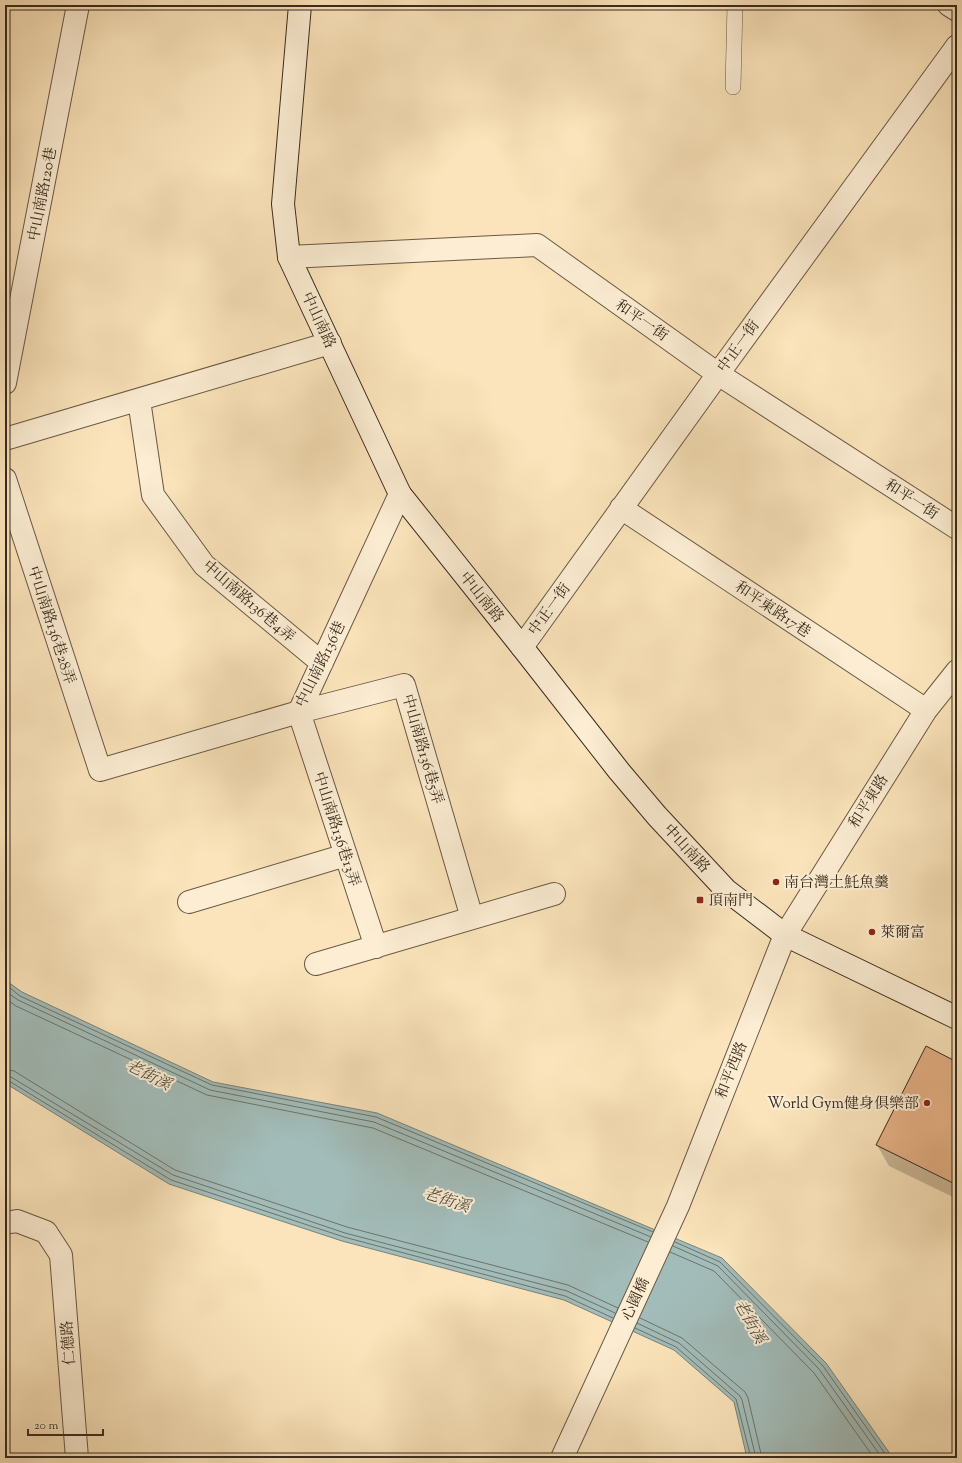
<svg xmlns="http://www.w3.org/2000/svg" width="962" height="1463" font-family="'Sorts Mill Goudy','Noto Serif TC',serif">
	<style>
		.water { fill: #a2bcb9; stroke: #78827a }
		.shadow { fill: #0003 }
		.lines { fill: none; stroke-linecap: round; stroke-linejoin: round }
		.shore { stroke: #6d736a; stroke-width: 1 }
		.building { fill: #e5b085; stroke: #382a1c }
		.service-casing { stroke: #695844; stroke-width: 16 }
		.minor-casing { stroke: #695844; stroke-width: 24 }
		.tertiary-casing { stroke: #695844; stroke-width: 24 }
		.secondary-casing { stroke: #382a1c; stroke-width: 24 }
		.service { stroke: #fcedd3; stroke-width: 15 }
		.minor { stroke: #fcedd3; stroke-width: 22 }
		.tertiary { stroke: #fcedd3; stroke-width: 22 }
		.secondary { stroke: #fcedd3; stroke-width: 22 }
		.poi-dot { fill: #8f2418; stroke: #fcedd3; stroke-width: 1.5 }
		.labels { text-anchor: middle; stroke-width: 4; stroke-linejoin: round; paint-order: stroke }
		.street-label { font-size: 15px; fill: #382a1c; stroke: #fcedd3 }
		.poi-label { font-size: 15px; fill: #382a1c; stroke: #fcedd3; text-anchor: start }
		.water-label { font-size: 16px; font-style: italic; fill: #524e43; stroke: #fcedd3 }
	</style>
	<rect width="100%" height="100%" fill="#fbe4bb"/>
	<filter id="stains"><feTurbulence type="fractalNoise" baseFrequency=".005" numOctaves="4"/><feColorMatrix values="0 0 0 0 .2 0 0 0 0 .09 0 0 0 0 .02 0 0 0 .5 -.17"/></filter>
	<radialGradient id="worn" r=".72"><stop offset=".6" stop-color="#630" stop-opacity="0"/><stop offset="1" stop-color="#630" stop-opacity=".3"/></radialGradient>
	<path class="water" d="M 5,980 L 22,992 L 213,1082 L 377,1113 L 722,1258 L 826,1363 L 893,1458 L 747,1458 L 734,1402 L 674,1350 L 564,1300 L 342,1241 L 169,1184 L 5,1083 Z"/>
	<path class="shadow" d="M 957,1063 L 957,1199 L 889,1166 L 877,1145 Z"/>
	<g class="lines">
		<path class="shore" d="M 5,984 L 20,996 L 212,1085 L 376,1117 L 653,1232
			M 5,991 L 18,1000 L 210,1090 L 374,1122 L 651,1237
			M 5,998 L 16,1006 L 207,1095 L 373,1128 L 648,1242
			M 5,1069 L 14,1071 L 175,1170 L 347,1227 L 568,1285 L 618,1308
			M 5,1075 L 11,1077 L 173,1175 L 345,1233 L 567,1291 L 615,1313
			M 5,1080 L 9,1081 L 171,1180 L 344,1237 L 565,1296 L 613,1318
			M 675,1242 L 720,1262 L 823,1366 L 888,1458
			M 673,1246 L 718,1266 L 819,1369 L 882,1458
			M 670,1252 L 714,1271 L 814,1373 L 874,1458
			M 640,1318 L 682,1338 L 745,1392 L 748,1398 L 762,1458
			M 637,1323 L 679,1343 L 740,1396 L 742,1400 L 756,1458
			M 635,1328 L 676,1347 L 736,1399 L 751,1458"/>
	</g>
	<path class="building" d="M 926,1046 L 957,1062 L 957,1185 L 876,1145 Z"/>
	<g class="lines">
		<g class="service-casing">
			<path id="service" d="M 733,87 L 735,5"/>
		</g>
		<g class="minor-casing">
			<path id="minor" d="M 949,5 L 957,10
				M 289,257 L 537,245 L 718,374 L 957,528
				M 5,383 L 78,5
				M 139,400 L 153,495 L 204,565 L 322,663
				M 5,439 L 330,343
				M 5,479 L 100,770 L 299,712 L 400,494
				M 621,508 L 926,710
				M 522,647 L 718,374 L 957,46
				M 189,902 L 346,855
				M 785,935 L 926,710 L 957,671
				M 376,947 L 299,712 L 404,685 L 472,918
				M 316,964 L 554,894
				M 5,1223 L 17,1221 L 46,1232 L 61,1255 L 77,1458"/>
		</g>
		<g class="tertiary-casing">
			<path id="tertiary" d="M 562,1458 L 678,1206 L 785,935"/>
		</g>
		<g class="secondary-casing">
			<path id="secondary" d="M 300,5 L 283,204 L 289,257 L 400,494 L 522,647 L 619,771 L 657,816 L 726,890 L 785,935 L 957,1018"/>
		</g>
		<use href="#service" class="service"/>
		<use href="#minor" class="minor"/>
		<use href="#tertiary" class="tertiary"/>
		<use href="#secondary" class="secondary"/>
	</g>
	<g class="poi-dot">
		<circle cx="776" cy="882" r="4"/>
		<rect x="696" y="896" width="8" height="8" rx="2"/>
		<circle cx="872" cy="932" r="4"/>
		<circle cx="927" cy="1103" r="4"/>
	</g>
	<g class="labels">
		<g class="street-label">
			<text transform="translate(42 194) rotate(-79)" y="5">中山南路120巷</text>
			<text transform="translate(319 320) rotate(65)" y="5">中山南路</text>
			<text transform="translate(642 320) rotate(35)" y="5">和平一街</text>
			<text transform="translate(738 346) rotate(-54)" y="5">中正一街</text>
			<text transform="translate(912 499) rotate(33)" y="5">和平一街</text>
			<text transform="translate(482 597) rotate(51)" y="5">中山南路</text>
			<text transform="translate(249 601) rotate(41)" y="5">中山南路136巷4弄</text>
			<text transform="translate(549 609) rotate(-54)" y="5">中正一街</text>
			<text transform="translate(773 609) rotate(34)" y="5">和平東路17巷</text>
			<text transform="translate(52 625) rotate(72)" y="5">中山南路136巷28弄</text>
			<text transform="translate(320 664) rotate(-64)" y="5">中山南路136巷</text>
			<text transform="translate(423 749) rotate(74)" y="5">中山南路136巷5弄</text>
			<text transform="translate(868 801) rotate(-58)" y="5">和平東路</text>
			<text transform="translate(337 829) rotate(72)" y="5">中山南路136巷13弄</text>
			<text transform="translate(687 848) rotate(47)" y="5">中山南路</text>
			<text transform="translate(731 1070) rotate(-68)" y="5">和平西路</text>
			<text transform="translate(635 1299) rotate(-65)" y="5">心園橋</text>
			<text transform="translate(68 1343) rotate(-94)" y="5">仁德路</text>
		</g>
		<g class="poi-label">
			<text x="784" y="887">南台灣土魠魚羹</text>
			<text x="708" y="905">頂南門</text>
			<text x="880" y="937">萊爾富</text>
			<text x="919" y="1108" text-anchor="end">World Gym健身俱樂部</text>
		</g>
		<g class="water-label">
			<text transform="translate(149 1074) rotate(27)" y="6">老街溪</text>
			<text transform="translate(447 1199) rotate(18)" y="6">老街溪</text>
			<text transform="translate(751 1321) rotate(61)" y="6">老街溪</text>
		</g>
	</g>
	<rect width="962" height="1463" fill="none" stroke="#fbe4bb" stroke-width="20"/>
	<rect x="6" y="6" width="950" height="1451" fill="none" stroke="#382a1c" stroke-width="2"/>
	<rect x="10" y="10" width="942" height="1443" fill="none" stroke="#382a1c"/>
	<path d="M28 1429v6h75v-6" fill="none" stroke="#382a1c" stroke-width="2"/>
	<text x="34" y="1429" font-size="12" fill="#382a1c" stroke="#fcedd3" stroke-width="3" paint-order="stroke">20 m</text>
	<rect width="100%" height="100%" filter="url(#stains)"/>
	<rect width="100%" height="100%" fill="url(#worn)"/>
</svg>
